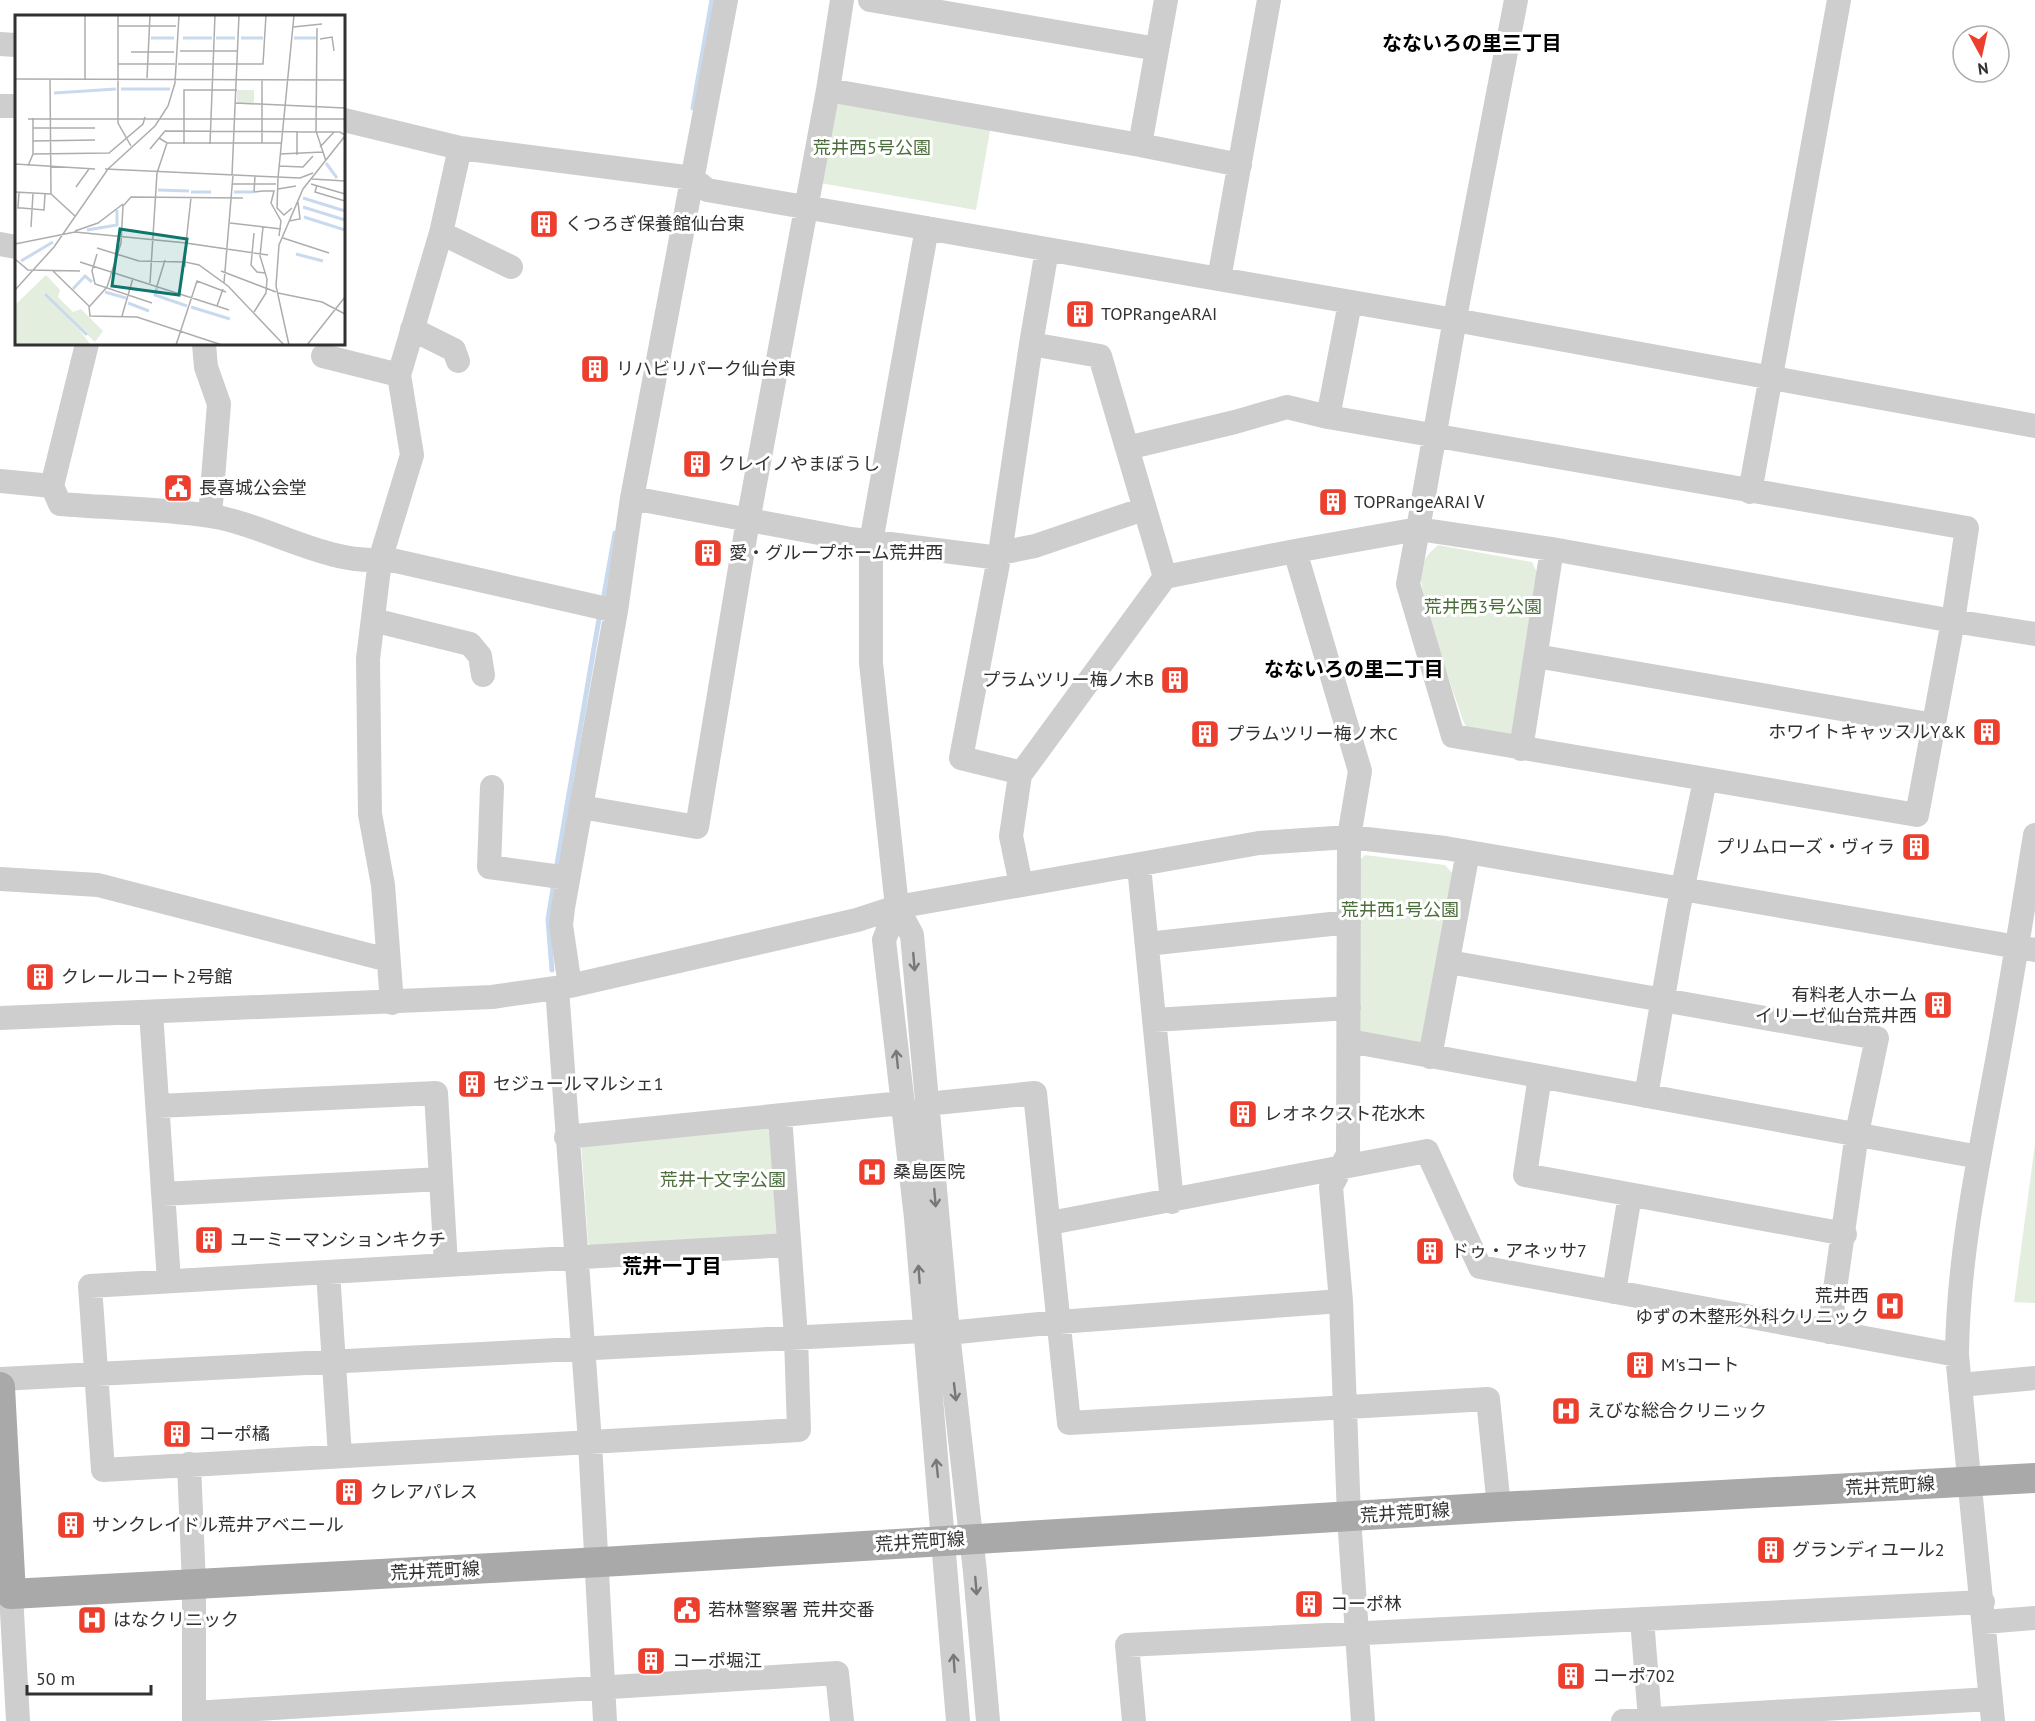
<svg xmlns="http://www.w3.org/2000/svg" width="2035" height="1721" font-family="'PT Sans','Noto Sans JP',sans-serif">
	<style>
		.green { fill: #e4eede }
		.lines { fill: none; stroke-linecap: round; stroke-linejoin: round }
		.stream { stroke: #cadaee; stroke-width: 5 }
		.minor { stroke: #cecece; stroke-width: 24 }
		.major { stroke: #a9a9a9; stroke-width: 30 }
		.oneway { stroke: #787878 }
		.labels { text-anchor: middle; stroke-width: 6; stroke-linejoin: round; paint-order: stroke }
		.park-label { font-size: 18px; fill: #4b6f3b; stroke: #fff }
		.poi-label { font-size: 18px; fill: #313131; stroke: #fff; text-anchor: start }
		.street-label { font-size: 18px; fill: #313131; stroke: #fff }
		.neighbourhood-label { font-size: 20px; font-weight: bold; fill: #000; stroke: #fff }
		.inset-river { fill: none; stroke: #cadaee; stroke-width: 3 }
		.inset-road { fill: none; stroke: #adadad; stroke-width: 1.5 }
		.view { fill: #0f766e; fill-opacity: 0.15; stroke: #0f766e; stroke-width: 3 }
		.inset-edge { fill: none; stroke: #313131; stroke-width: 3 }
	</style>
	<rect width="100%" height="100%" fill="#fff"/>
	<path class="green" d="M 848,99 L 991,125 L 976,210 L 820,183 L 836,105 Z
		M 1438,545 L 1532,562 L 1541,581 L 1516,732 L 1505,741 L 1469,730 L 1464,723 C 1455,695 1417,593 1421,571 C 1423,559 1429,553 1438,545 Z
		M 1365,855 L 1445,865 L 1454,875 L 1425,1036 L 1420,1044 L 1358,1034 L 1356,864 Z
		M 770,1117 L 785,1226 L 774,1236 L 591,1247 L 588,1242 L 581,1141 Z
		M 2035,1144 L 2035,1303 L 2014,1302 Z"/>
	<g class="lines">
		<path class="stream" d="M 693,108 L 712,0
			M 603,601 L 615,533
			M 556,870 L 600,613
			M 552,970 L 548,920 L 554,882"/>
		<path class="minor" d="M 842,0 L 828,90 L 1140,145 L 1240,165
			M 870,0 L 1157,49
			M 0,44 L 16,45
			M 0,106 L 16,106
			M 344,120 L 460,148 L 693,178 L 707,190 L 1455,320 L 2035,426
			M 1140,145 L 1166,0
			M 927,228 L 871,542 L 871,663 L 897,907 L 912,935 L 948,1333 L 975,1572 L 988,1721
			M 441,233 L 511,267
			M 0,244 L 16,247
			M 1047,250 L 1031,344 L 1100,356 L 1127,448
			M 1219,279 L 1269,0
			M 412,329 L 454,350 L 458,361
			M 204,344 L 206,367 L 219,404 L 210,516
			M 323,356 L 399,375
			M 1328,417 L 1967,528 L 1953,621 L 2035,634
			M 0,481 L 52,486 L 60,504 C 110,508 162,509 211,516 C 268,525 329,567 387,559 L 616,611
			M 52,486 L 87,344
			M 1750,492 L 1839,0
			M 632,498 L 851,539 L 999,558
			M 1418,529 L 1552,549 L 1953,621 L 1917,815 L 1453,736 L 1408,584 Z
			M 1295,551 L 1418,529 L 1458,302 L 1516,0
			M 1000,553 L 1035,546 L 1144,509
			M 1165,577 L 1295,551 L 1360,771 L 1349,837 L 1348,1154 L 1331,1187 L 1341,1301 L 1349,1517 L 1363,1721
			M 373,620 L 470,644 L 480,656 L 483,675
			M 1536,656 L 1934,725
			M 1521,749 L 1552,549
			M 1020,775 L 1014,771 L 961,758 L 1000,553 L 1031,344
			M 492,787 L 489,867 L 568,878
			M 581,807 L 697,827 L 746,532 L 828,90
			M 1139,866 L 1172,1202
			M 0,879 L 98,885 L 388,960
			M 1021,885 L 1011,836 L 1020,775 L 1165,577 L 1127,448 L 1235,422 L 1287,407 L 1328,417 L 1350,303
			M 897,907 L 884,940 L 916,1218 L 958,1721
			M 1147,944 L 1349,922
			M 1449,962 L 1877,1038 L 1857,1133 L 1829,1332
			M 570,986 L 561,925 L 563,908 L 616,611 L 632,498 L 726,0
			M 557,988 L 590,1442 L 605,1721
			M 392,1003 L 383,885 L 370,814 L 368,659 L 380,560 L 412,455 L 399,375 L 441,233 L 460,148
			M 151,1012 L 169,1281
			M 0,1018 L 492,997 L 570,986 L 857,920 L 897,907 L 1259,843 L 1349,837 L 1445,848 L 2035,950
			M 1154,1020 L 1349,1008
			M 1349,1041 L 1979,1157
			M 1430,1057 L 1468,852
			M 1540,1076 L 1525,1175 L 1845,1234
			M 1646,1096 L 1678,911 L 1705,780
			M 926,1104 L 1035,1093 L 1069,1423 L 1488,1399 L 1499,1507
			M 158,1106 L 436,1093 L 446,1265
			M 780,1116 L 796,1337 L 799,1430 L 103,1470 L 90,1286 L 788,1245
			M 566,1137 L 902,1103
			M 163,1194 L 441,1179
			M 1050,1223 L 1427,1151 L 1480,1267 L 1957,1355
			M 328,1272 L 340,1456
			M 1614,1292 L 1630,1195
			M 948,1333 L 1059,1322 L 1341,1301
			M 0,1379 L 923,1331
			M 1960,1385 L 2035,1378
			M 189,1464 L 194,1585 L 194,1721
			M 0,1594 L 11,1594 L 18,1721
			M 1642,1619 L 1650,1720
			M 1984,1622 L 2035,1618
			M 194,1713 L 837,1673 L 842,1721
			M 1134,1721 L 1127,1645 L 1983,1602
			M 1623,1721 L 1990,1699
			M 1993,1721 L 1957,1355 C 1958,1254 1979,1159 1997,1061 C 2011,985 2023,910 2035,835"/>
		<path class="major" d="M 0,1387 L 11,1594 L 619,1561 L 1499,1507 L 2035,1478"/>
	</g>
	<defs><path id="oneway-shaft" d="M-6 0H5M1.5-3L5.5 0L1.5 3" fill="none" stroke-width="1.6" stroke-linecap="round" stroke-linejoin="round" transform="scale(1.5)"/></defs>
	<g class="oneway">
		<use href="#oneway-shaft" transform="translate(914 962) rotate(85)"/>
		<use href="#oneway-shaft" transform="translate(897 1059) rotate(-96)"/>
		<use href="#oneway-shaft" transform="translate(935 1198) rotate(85)"/>
		<use href="#oneway-shaft" transform="translate(919 1274) rotate(-94)"/>
		<use href="#oneway-shaft" transform="translate(955 1392) rotate(83)"/>
		<use href="#oneway-shaft" transform="translate(937 1468) rotate(-96)"/>
		<use href="#oneway-shaft" transform="translate(976 1586) rotate(85)"/>
		<use href="#oneway-shaft" transform="translate(954 1663) rotate(-94)"/>
	</g>
	<defs>
		<g id="building-square" transform="scale(1.5)"><rect x="-9" y="-9" width="18" height="18" rx="4" fill="#ec3f2e" stroke="#fff"/><path d="M-4-6H4V6H1V3H-1V6H-4ZM-2.5-4.3h1.7v1.8h-1.7ZM.8-4.3h1.7v1.8H.8ZM-2.5-1h1.7V.8h-1.7ZM.8-1h1.7V.8H.8Z" fill="#fff"/></g>
		<g id="civic-square" transform="scale(1.5)"><rect x="-9" y="-9" width="18" height="18" rx="4" fill="#ec3f2e" stroke="#fff"/><path d="M-.6-6.5H3V-4.5H.6V-3L4-1V1h2V6H-6V1h2V-1L-.6-3ZM-1.2 2.5V6h2.4V2.5Z" fill="#fff"/></g>
		<g id="hospital-square" transform="scale(1.5)"><rect x="-9" y="-9" width="18" height="18" rx="4" fill="#ec3f2e" stroke="#fff"/><path d="M-5-5h3v3.5h4V-5h3V5h-3V1.5h-4V5h-3Z" fill="#fff"/></g>
	</defs>
	<g fill-rule="evenodd">
		<use href="#building-square" x="544" y="224"/>
		<use href="#building-square" x="1080" y="314"/>
		<use href="#building-square" x="595" y="369"/>
		<use href="#building-square" x="697" y="464"/>
		<use href="#civic-square" x="178" y="488"/>
		<use href="#building-square" x="1333" y="502"/>
		<use href="#building-square" x="708" y="553"/>
		<use href="#building-square" x="1175" y="680"/>
		<use href="#building-square" x="1987" y="732"/>
		<use href="#building-square" x="1205" y="734"/>
		<use href="#building-square" x="1916" y="847"/>
		<use href="#building-square" x="40" y="977"/>
		<use href="#building-square" x="1938" y="1005"/>
		<use href="#building-square" x="472" y="1084"/>
		<use href="#building-square" x="1243" y="1114"/>
		<use href="#hospital-square" x="872" y="1172"/>
		<use href="#building-square" x="209" y="1240"/>
		<use href="#building-square" x="1430" y="1251"/>
		<use href="#hospital-square" x="1890" y="1306"/>
		<use href="#building-square" x="1640" y="1365"/>
		<use href="#hospital-square" x="1566" y="1411"/>
		<use href="#building-square" x="177" y="1434"/>
		<use href="#building-square" x="349" y="1492"/>
		<use href="#building-square" x="71" y="1525"/>
		<use href="#building-square" x="1771" y="1550"/>
		<use href="#building-square" x="1309" y="1604"/>
		<use href="#civic-square" x="687" y="1610"/>
		<use href="#hospital-square" x="92" y="1620"/>
		<use href="#building-square" x="651" y="1661"/>
		<use href="#building-square" x="1571" y="1676"/>
	</g>
	<g class="labels">
		<g class="park-label">
			<text x="872" y="154">荒井西5号公園</text>
			<text x="1483" y="613">荒井西3号公園</text>
			<text x="1400" y="916">荒井西1号公園</text>
			<text x="723" y="1186">荒井十文字公園</text>
		</g>
		<g class="poi-label">
			<text x="565" y="230">くつろぎ保養館仙台東</text>
			<text x="1101" y="320">TOPRangeARAI</text>
			<text x="616" y="375">リハビリパーク仙台東</text>
			<text x="718" y="470">クレイノやまぼうし</text>
			<text x="199" y="494">長喜城公会堂</text>
			<text x="1354" y="508">TOPRangeARAIⅤ</text>
			<text x="729" y="559">愛・グループホーム荒井西</text>
			<text x="1154" y="686" text-anchor="end">プラムツリー梅ノ木B</text>
			<text x="1966" y="738" text-anchor="end">ホワイトキャッスルY&amp;K</text>
			<text x="1226" y="740">プラムツリー梅ノ木C</text>
			<text x="1895" y="853" text-anchor="end">プリムローズ・ヴィラ</text>
			<text x="61" y="983">クレールコート2号館</text>
			<text x="1917" y="1001" text-anchor="end">有料老人ホーム<tspan x="1917" dy="21">イリーゼ仙台荒井西</tspan></text>
			<text x="493" y="1090">セジュールマルシェ1</text>
			<text x="1264" y="1120">レオネクスト花水木</text>
			<text x="893" y="1178">桑島医院</text>
			<text x="230" y="1246">ユーミーマンションキクチ</text>
			<text x="1451" y="1257">ドゥ・アネッサ7</text>
			<text x="1869" y="1302" text-anchor="end">荒井西<tspan x="1869" dy="21">ゆずの木整形外科クリニック</tspan></text>
			<text x="1661" y="1371">M'sコート</text>
			<text x="1587" y="1417">えびな総合クリニック</text>
			<text x="198" y="1440">コーポ橘</text>
			<text x="370" y="1498">クレアパレス</text>
			<text x="92" y="1531">サンクレイドル荒井アベニール</text>
			<text x="1792" y="1556">グランディユール2</text>
			<text x="1330" y="1610">コーポ林</text>
			<text x="708" y="1616">若林警察署 荒井交番</text>
			<text x="113" y="1626">はなクリニック</text>
			<text x="672" y="1667">コーポ堀江</text>
			<text x="1592" y="1682">コーポ702</text>
		</g>
		<g class="street-label">
			<text transform="translate(1890 1486) rotate(-3)" y="6">荒井荒町線</text>
			<text transform="translate(1405 1513) rotate(-4)" y="6">荒井荒町線</text>
			<text transform="translate(920 1542) rotate(-4)" y="6">荒井荒町線</text>
			<text transform="translate(435 1571) rotate(-3)" y="6">荒井荒町線</text>
		</g>
		<g class="neighbourhood-label">
			<text x="1472" y="50">なないろの里三丁目</text>
			<text x="1354" y="676">なないろの里二丁目</text>
			<text x="672" y="1273">荒井一丁目</text>
		</g>
	</g>
	<g transform="translate(15 15)">
		<rect width="330" height="330" fill="#fff"/>
		<path d="M 222,75 L 239,75 L 239,88 L 222,88 ZM 31,260 L 45,275 L 43,282 L 58,297 L 66,294 L 88,316 L 80,327 L 23,273 L 78,329 L 65,316 L 76,330 L 0,329 L 0,290 Z" fill="#e4eede"/>
		<path class="inset-river" d="M 136,23 L 159,23M 168,23 L 197,23M 201,23 L 220,23M 226,23 L 248,23M 279,23 L 301,23M 106,74 L 155,74M 39,78 L 101,74M 311,148 L 322,163M 143,175 L 174,176M 176,177 L 196,177M 219,177 L 238,177M 288,183 L 330,196M 288,192 L 330,205M 289,202 L 330,215M 72,215 L 102,210 L 102,195M 281,239 L 308,246M 6,246 L 38,227M 142,272 L 140,280 L 172,291M 58,274 L 70,261 L 77,267M 90,277 L 111,283M 30,279 L 72,320M 113,288 L 134,296M 176,292 L 215,304"/>
		<path class="inset-road" d="M 103,0 L 103,108 L 116,131M 103,11 L 161,11M 278,12 L 307,9M 302,13 L 301,116 L 311,146M 305,24 L 317,22 L 319,36M 165,36 L 222,36M 116,37 L 159,37M 103,49 L 160,49M 163,49 L 248,49 L 251,0M 132,63 L 135,0M 0,64 L 330,65M 35,64 L 36,179M 70,64 L 70,0M 220,88 L 330,93M 13,104 L 330,104M 18,113 L 80,113M 144,123 L 152,128 L 267,128M 18,126 L 80,125M 247,128 L 247,65M 169,129 L 169,75 L 222,75M 195,129 L 200,0M 305,132 L 319,117M 135,134 L 150,116 L 325,117 L 330,120M 18,139 L 94,138 L 128,109 L 130,102M 265,139 L 308,137M 282,140 L 282,116M 0,149 L 80,154M 13,151 L 18,139 L 18,103M 264,151 L 288,152 L 298,141M 90,154 L 285,163 L 298,158M 217,160 L 224,0M 240,161 L 239,177 L 248,176M 263,163 L 279,0M 263,163 L 262,193 L 269,200 L 277,193M 297,164 L 330,166M 217,169 L 261,169M 296,169 L 330,179M 302,170 L 300,177 L 330,186M 61,172 L 74,154M 263,174 L 281,171M 247,176 L 259,176 L 256,188 L 266,206 L 264,221M 0,177 L 36,179 L 60,201M 4,177 L 3,193 L 7,193 L 29,195 L 30,179M 176,183 L 171,228 L 253,240M 274,206 L 285,204 L 283,187M 215,208 L 266,214M 16,212 L 18,178M 60,216 L 83,208 L 108,189M 239,218 L 236,250 L 242,257 L 250,258M 268,223 L 314,238M 0,229 L 60,217 L 171,228 L 170,247 L 184,250 L 213,271 L 269,330M 82,233 L 124,246 L 170,247 L 170,252M 82,239 L 77,256 L 80,269 L 137,288M 0,244 L 13,255 L 65,256M 65,247 L 202,291M 38,256 L 74,291 L 75,301 L 122,302 L 207,330M 206,256 L 261,277M 135,268 L 142,158 L 152,128M 209,268 L 218,160M 142,271 L 150,245M 208,274 L 202,291 L 214,295M 0,275 L 39,232 L 93,154 L 140,111 L 153,91 L 160,68 L 164,0M 263,278 L 307,287 L 330,299M 74,292 L 92,272 L 106,228 L 108,191 L 116,182 L 228,183M 239,297 L 251,278 L 252,264 L 245,241 L 248,212M 107,301 L 118,263M 161,330 L 182,266 L 211,277M 274,330 L 261,271 L 264,230 L 288,174 L 330,121M 292,330 L 330,282"/>
		<path class="view" d="M 105,214 L 172,224 L 164,280 L 97,271 Z"/>
		<rect width="330" height="330" class="inset-edge"/>
	</g>
	<g transform="translate(1981 54) rotate(172)"><circle r="28" fill="#ffffff" stroke="#adadad" stroke-width="1.5"/>
	<path d="M0-4.5L10 22L0 15L-10 22Z" fill="#ec3f2e"/>
	<text y="-9" font-size="16" font-weight="bold" text-anchor="middle" fill="#313131">N</text>
	</g>
	<path d="M27 1685v9h124v-9" fill="none" stroke="#313131" stroke-width="3"/>
	<text x="36" y="1685" font-size="18" fill="#313131" stroke="#ffffff" stroke-width="4.5" paint-order="stroke">50 m</text>
</svg>
